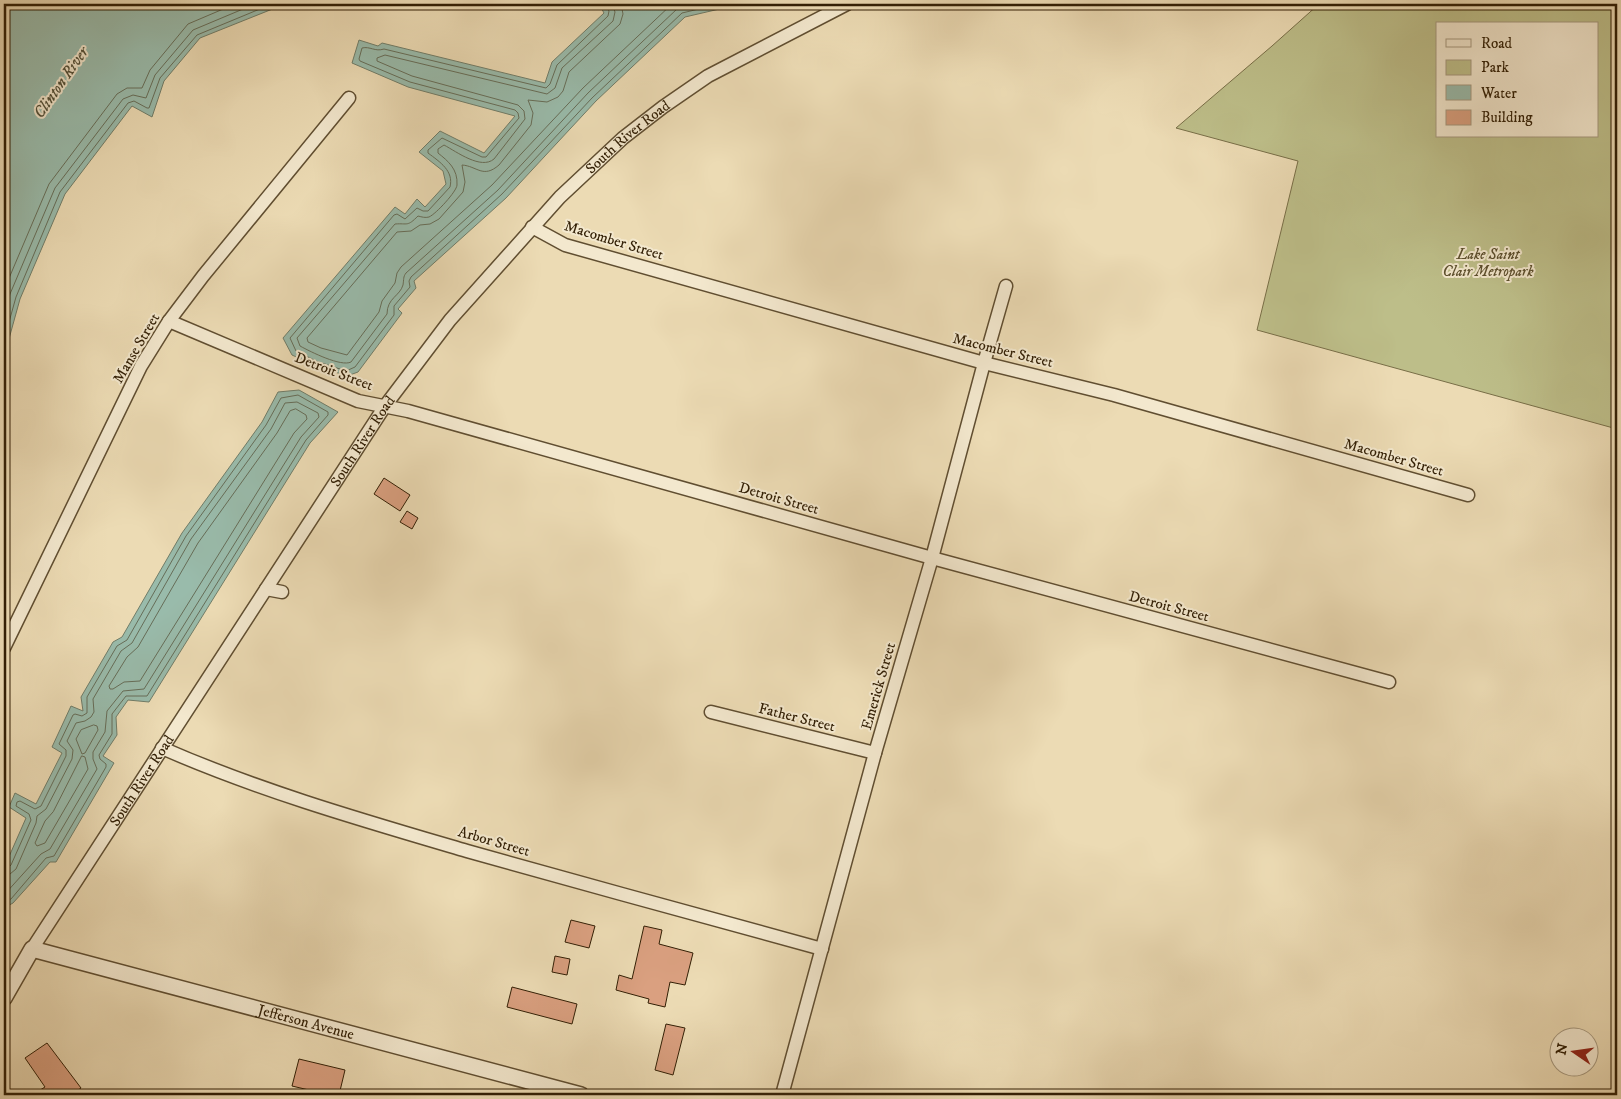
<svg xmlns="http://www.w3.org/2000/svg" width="1621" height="1099" font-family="'IM FELL DW Pica',serif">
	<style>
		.green { fill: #bdbe89; stroke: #786e47; fill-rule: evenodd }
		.water { fill: #99bbab; stroke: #707d69 }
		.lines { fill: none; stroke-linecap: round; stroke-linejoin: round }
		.shore { stroke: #666d58; stroke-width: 1 }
		.building { fill: #daa080; stroke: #321f05 }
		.minor-casing { stroke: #604e31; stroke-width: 15 }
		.tertiary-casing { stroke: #604e31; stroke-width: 18 }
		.minor { stroke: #f3e8ce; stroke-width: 12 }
		.tertiary { stroke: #f3e8ce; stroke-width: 15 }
		.labels { text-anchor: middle; stroke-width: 4; stroke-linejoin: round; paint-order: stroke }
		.street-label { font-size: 15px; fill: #321f05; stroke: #f3e8ce }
		.park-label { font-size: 15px; font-style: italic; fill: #5c4f2d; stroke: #f3e8ce }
		.water-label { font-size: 16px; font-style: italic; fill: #514e37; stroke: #f3e8ce }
	</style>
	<rect width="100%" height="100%" fill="#ecdbb4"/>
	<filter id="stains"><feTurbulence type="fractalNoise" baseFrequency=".004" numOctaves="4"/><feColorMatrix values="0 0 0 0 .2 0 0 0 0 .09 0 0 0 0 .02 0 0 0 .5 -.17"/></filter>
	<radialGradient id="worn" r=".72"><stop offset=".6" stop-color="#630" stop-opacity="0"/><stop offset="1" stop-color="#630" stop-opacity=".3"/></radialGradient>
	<path class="green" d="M 1319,4 L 1617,4 L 1617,429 L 1257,330 L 1298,161 L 1176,128 L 1272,46 ZM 1437,24 L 1597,24 L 1597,136 L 1437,136 Z"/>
	<path class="water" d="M 4,4 L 285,4 L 200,38 L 164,81 L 152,117 L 132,106 L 65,194 L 20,299 L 7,346 L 4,348 Z
		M 479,4 L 741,4 L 685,17 L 596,101 L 506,198 L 414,281 L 416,288 L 398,309 L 402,313 L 358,372 L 347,376 L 314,365 L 292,355 L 283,338 L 395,207 L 405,214 L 417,199 L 425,207 L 446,184 L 443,171 L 419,152 L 440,131 L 484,153 L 515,116 L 408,87 L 352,63 L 359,40 L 378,46 L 382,43 L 545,83 L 552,62 L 604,13 L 599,4 L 531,7 Z
		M 299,390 L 338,412 L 310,443 L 149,702 L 128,700 L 116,717 L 117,735 L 103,756 L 114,763 L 56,862 L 50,862 L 13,903 L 4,908 L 4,868 L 26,818 L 9,807 L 15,793 L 36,804 L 62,753 L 52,747 L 71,706 L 83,711 L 81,697 L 113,642 L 122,637 L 182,533 L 262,422 L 278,392 Z"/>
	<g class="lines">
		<path class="shore" d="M 605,4 L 609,11 L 608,16 L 557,65 L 550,84 L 546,88 L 384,49 C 375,52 370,46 362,48 L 359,59 L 360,61 L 410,82 L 515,110 L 518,113 L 519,118 L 486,157 L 482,157 L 442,138 L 428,150 L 428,153 C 440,162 454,171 450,187 L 428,211 L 423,211 L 417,208 L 405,219 L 397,214 L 394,215 L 290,338 L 296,351 L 316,361 L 346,371 L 355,367 L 394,315 L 394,306 L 410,287 L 409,281 L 411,277 L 502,194 L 592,98 L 682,13 L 720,4
			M 612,4 L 615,12 L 613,21 L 562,68 L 555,88 L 547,94 L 385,55 L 377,58 L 377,61 L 412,76 L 518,105 L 524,111 L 525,119 L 494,159 C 481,170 457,152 444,145 L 438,149 L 438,153 C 448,161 458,169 457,185 C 457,191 436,214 429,217 C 425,218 422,217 418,216 C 407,227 408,223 395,224 L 297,338 L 300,346 C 311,352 341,367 351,362 L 387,314 C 387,298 400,296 403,285 C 404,279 403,277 406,273 L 498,190 L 588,93 L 677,9 L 691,4
			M 621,4 L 623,14 L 620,24 L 569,72 L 563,91 L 558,97 L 547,102 L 528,100 L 533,113 L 531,125 L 499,165 C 483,179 477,166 462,165 L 465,182 L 463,192 L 439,219 L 430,224 L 420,225 L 411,231 L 397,232 L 307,338 L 308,342 L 321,348 L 347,355 L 379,312 L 382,301 L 395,283 L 397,273 L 401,267 L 492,185 L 583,88 L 672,4
			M 4,290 L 49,184 L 117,94 L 127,88 L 142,88 L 150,70 L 188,24 L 235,4
			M 4,316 L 10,294 L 55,188 L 123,99 L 133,95 L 146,98 L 155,75 L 193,30 L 255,4
			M 4,340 L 16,297 L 60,192 L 128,103 L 134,101 L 147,108 L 149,108 L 160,78 L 197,35 L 272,4
			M 296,409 L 306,415 L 307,419 L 294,433 L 140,681 L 124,682 L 113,689 L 110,689 L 109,686 L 127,657 L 138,647 L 198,543 L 277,433 L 290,411 Z
			M 94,725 L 97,726 L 98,730 L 85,753 L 82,754 L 76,739 L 81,730 Z
			M 82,756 L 85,757 L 88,769 L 45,843 L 37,846 L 35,843 L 45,821 L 53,812 Z
			M 4,869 L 8,868 L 11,865 L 31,820 L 29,814 L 16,806 L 17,802 L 20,801 L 35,809 L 41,806 L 66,756 L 66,750 L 59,744 L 73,715 L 75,714 L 82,716 L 87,713 L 87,697 L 117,646 L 127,640 L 186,536 L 266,425 L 281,398 L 298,395 L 328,412 L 328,415 L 306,440 L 147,696 L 126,696 L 112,714 L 112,734 L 99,755 L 100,759 L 106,764 L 106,767 L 54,856 L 46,858 L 11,899 L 4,902
			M 4,875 L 10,874 L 16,869 L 36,823 L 37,816 L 46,809 L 72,759 L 73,750 L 67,741 L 76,723 L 85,721 L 91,717 L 94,712 L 93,699 L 121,651 L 132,643 L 191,539 L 271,429 L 285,403 L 297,402 L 318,413 L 319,417 L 301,437 L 144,689 L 123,691 L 107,711 L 105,732 L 93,752 L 93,759 L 97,769 L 50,849 L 41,854 L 4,895"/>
	</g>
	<path class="building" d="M 384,478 L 410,495 L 400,511 L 374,494 Z
		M 407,511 L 418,518 L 412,529 L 400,522 Z
		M 571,920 L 595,926 L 589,948 L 565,942 Z
		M 644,926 L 662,930 L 659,944 L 693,953 L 685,985 L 670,982 L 665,1007 L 648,1003 L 649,999 L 616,990 L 619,975 L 632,979 Z
		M 555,956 L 570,959 L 567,975 L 552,972 Z
		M 512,987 L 577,1004 L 572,1024 L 507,1007 Z
		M 666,1024 L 685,1028 L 673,1075 L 655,1070 Z
		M 47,1043 L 81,1088 L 78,1090 L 82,1095 L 32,1095 L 45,1087 L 25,1058 Z
		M 299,1059 L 345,1070 L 339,1095 L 330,1095 L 292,1086 Z"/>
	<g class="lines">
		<g class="minor-casing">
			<g id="minor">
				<path d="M 532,227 L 565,245 L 984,363 L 1114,395 L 1468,495"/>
				<path d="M 169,321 L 358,401 L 408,411 L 932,558 L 1389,682"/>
				<path d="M 266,589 L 282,592"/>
				<path d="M 4,648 L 141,366 L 169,321 L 203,276 L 349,98"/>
				<path d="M 711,712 L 875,753"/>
				<path d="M 162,748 C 260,791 365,821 467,851 C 585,884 704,917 822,949"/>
				<path id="s1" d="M 32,949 L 385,406 L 450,320 L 560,197 L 623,138 L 663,107 L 708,76 L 847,4"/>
				<path d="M 782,1095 L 875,753 L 932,558 L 984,363 L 1006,286"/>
			</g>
		</g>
		<g class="tertiary-casing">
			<g id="tertiary">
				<path id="s2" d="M 4,998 L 32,949 L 581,1095"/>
			</g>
		</g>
		<use href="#minor" class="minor"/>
		<use href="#tertiary" class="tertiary"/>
	</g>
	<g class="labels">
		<g class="street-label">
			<text dy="5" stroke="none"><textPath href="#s1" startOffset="1011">South River Road</textPath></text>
			<text transform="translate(614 240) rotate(17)" y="5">Macomber Street</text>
			<text transform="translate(136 348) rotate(-60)" y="5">Manse Street</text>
			<text transform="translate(1003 350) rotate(14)" y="5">Macomber Street</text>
			<text transform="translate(334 371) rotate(21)" y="5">Detroit Street</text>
			<text dy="5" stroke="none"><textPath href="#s1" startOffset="606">South River Road</textPath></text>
			<text transform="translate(1394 457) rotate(16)" y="5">Macomber Street</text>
			<text transform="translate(779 498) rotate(16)" y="5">Detroit Street</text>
			<text transform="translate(1169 606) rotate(15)" y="5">Detroit Street</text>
			<text transform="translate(878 686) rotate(-74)" y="5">Emerick Street</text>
			<text transform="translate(797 717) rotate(14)" y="5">Father Street</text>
			<text dy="5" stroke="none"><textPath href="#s1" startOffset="201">South River Road</textPath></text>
			<text transform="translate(494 841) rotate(16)" y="5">Arbor Street</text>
			<text dy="5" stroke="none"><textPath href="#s2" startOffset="340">Jefferson Avenue</textPath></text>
		</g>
		<g class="park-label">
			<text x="1488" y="259">Lake Saint<tspan x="1488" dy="17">Clair Metropark</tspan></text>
		</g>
		<g class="water-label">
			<text transform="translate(60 82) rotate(-55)" y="6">Clinton River</text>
		</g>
	</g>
	<rect width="1621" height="1099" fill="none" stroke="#ecdbb4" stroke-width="20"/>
	<rect x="5" y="5" width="1611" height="1089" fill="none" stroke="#321f05" stroke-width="2.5"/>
	<rect x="10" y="10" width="1601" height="1079" fill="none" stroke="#321f05"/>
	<rect x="1436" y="22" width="162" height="115" fill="#f3e8ce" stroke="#a6987e"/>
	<rect x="1446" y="39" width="25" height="8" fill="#f3e8ce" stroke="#a6987e"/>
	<text x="1481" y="48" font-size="15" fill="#321f05">Road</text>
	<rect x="1446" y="60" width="25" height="15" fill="#bdbe89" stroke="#a6987e"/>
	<text x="1481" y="72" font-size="15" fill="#321f05">Park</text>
	<rect x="1446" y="85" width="25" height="15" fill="#99bbab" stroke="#a6987e"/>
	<text x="1481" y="98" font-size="15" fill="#321f05">Water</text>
	<rect x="1446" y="110" width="25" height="15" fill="#daa080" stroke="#a6987e"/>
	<text x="1481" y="122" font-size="15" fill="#321f05">Building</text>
	<g transform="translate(1574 1052) rotate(283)"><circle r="24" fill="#f3e8ce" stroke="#a6987e"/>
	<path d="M0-4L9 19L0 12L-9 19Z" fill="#8f2418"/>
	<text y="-8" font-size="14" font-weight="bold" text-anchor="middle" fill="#321f05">N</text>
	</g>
	<rect width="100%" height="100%" filter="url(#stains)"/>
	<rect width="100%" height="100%" fill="url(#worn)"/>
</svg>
